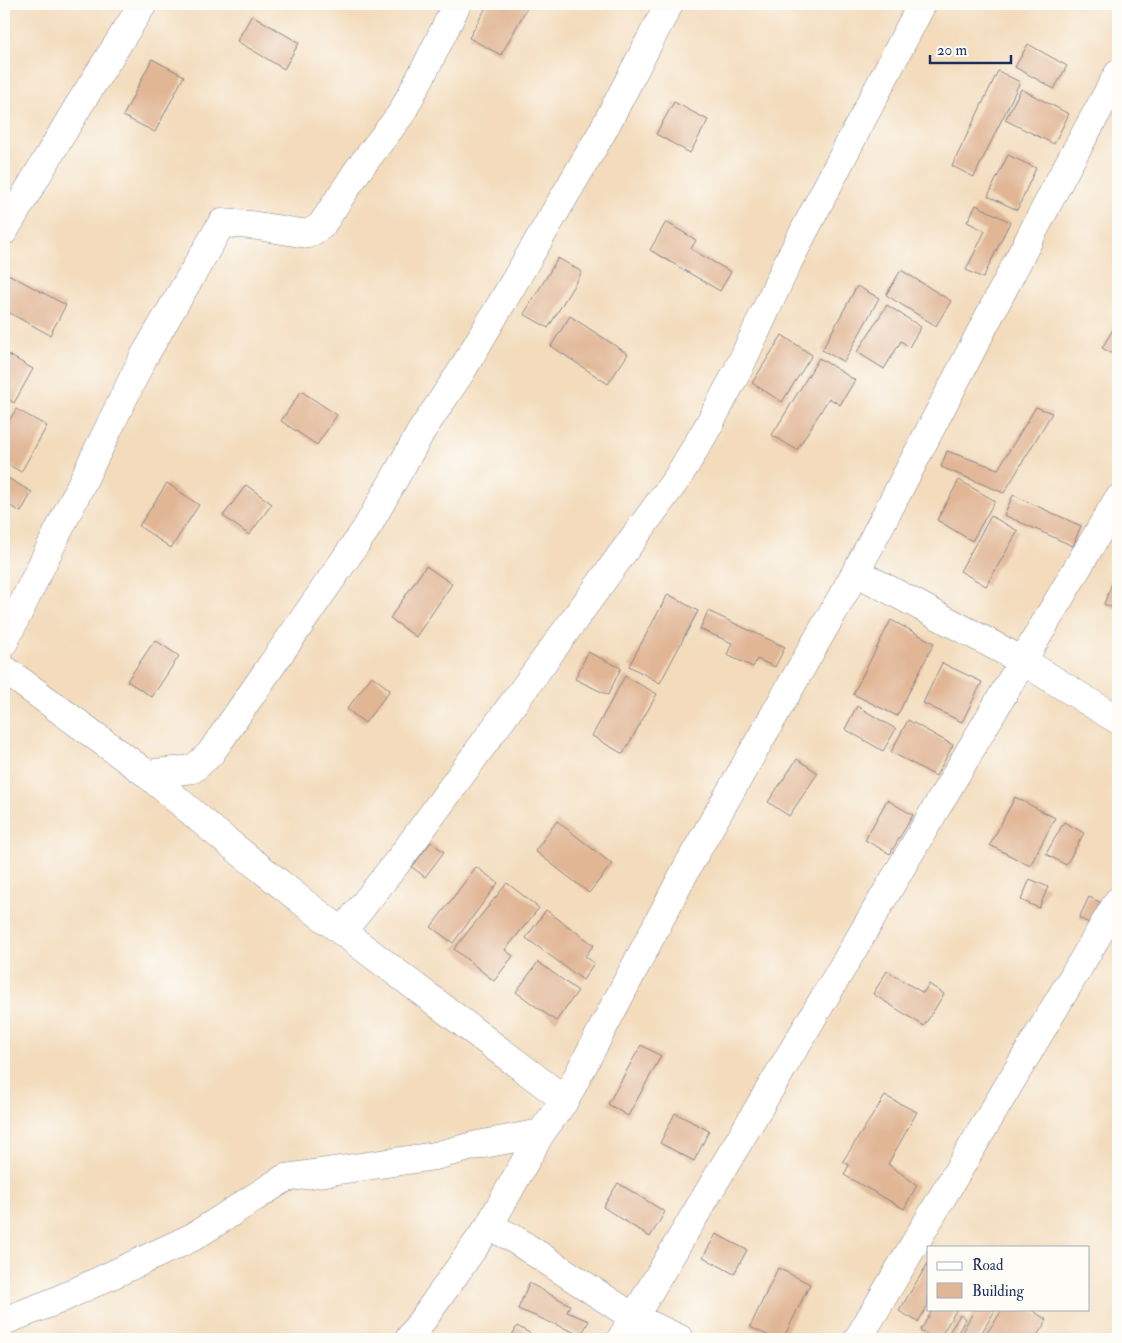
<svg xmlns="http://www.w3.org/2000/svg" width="1122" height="1343" font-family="'IM FELL Double Pica',serif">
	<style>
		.building { fill: #e1b695 }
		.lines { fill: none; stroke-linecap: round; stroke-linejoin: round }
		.minor-casing { stroke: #87858c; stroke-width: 29 }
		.minor { stroke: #fff; stroke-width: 28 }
	</style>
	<rect width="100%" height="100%" fill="#fdfcf7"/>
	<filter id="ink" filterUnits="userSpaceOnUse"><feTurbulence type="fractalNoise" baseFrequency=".02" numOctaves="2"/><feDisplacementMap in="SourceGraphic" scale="10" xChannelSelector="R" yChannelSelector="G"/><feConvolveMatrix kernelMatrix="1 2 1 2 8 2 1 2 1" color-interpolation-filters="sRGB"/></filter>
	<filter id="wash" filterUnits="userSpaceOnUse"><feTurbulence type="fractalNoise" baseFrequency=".0096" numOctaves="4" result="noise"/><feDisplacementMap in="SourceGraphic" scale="20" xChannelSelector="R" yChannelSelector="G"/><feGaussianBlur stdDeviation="1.12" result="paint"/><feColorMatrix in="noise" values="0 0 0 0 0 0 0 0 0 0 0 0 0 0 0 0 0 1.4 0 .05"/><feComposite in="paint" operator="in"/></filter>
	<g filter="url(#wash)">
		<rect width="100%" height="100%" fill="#f3dbbb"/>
		<g id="blocks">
			<path class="building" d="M 488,4 L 529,4 L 501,55 L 469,38 Z
				M 252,15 L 299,43 L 284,69 L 237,41 Z
				M 1028,44 L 1067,66 L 1054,89 L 1015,67 Z
				M 152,59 L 184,76 L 155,132 L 123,116 Z
				M 998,71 L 1020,82 L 974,177 L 952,166 Z
				M 1021,89 L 1069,114 L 1054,144 L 1005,120 Z
				M 674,102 L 708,120 L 690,153 L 656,134 Z
				M 1008,155 L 1036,168 L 1017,210 L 988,196 Z
				M 976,205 L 1010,222 L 983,278 L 966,270 L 985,231 L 967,222 Z
				M 666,222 L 696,240 L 691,249 L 731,272 L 720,291 L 650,250 Z
				M 1118,252 L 1118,267 L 1112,263 Z
				M 558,258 L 582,272 L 548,328 L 524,314 Z
				M 901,270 L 951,301 L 936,326 L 886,295 Z
				M 4,272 L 66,305 L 50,335 L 4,310 Z
				M 857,286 L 879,298 L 844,362 L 822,350 Z
				M 887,305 L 921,327 L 909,347 L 901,341 L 884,369 L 857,352 Z
				M 570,316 L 628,354 L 608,384 L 551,346 Z
				M 1118,321 L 1118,357 L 1102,348 Z
				M 782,335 L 812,355 L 782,402 L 752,383 Z
				M 4,352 L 33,369 L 14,403 L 4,397 Z
				M 819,358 L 855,380 L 840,405 L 829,398 L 797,450 L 772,435 Z
				M 301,391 L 337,415 L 317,445 L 281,421 Z
				M 1036,407 L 1052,413 L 1004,493 L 941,467 L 947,451 L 998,469 Z
				M 16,409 L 47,426 L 21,472 L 6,463 L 4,467 L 4,430 Z
				M 4,476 L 32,492 L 21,512 L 4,502 Z
				M 959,480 L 995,501 L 972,541 L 937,520 Z
				M 167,483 L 199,505 L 171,548 L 139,526 Z
				M 246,485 L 272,504 L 249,535 L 223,516 Z
				M 1013,495 L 1081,526 L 1073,546 L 1004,515 Z
				M 991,516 L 1018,531 L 986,586 L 960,571 Z
				M 426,566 L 452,584 L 416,637 L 390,618 Z
				M 1113,580 L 1118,582 L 1118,610 L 1104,604 Z
				M 668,594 L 698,611 L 660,683 L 629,666 Z
				M 708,611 L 785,647 L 775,667 L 757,659 L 753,667 L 727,655 L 732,643 L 700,629 Z
				M 891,620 L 934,643 L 897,716 L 853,694 Z
				M 155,640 L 179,656 L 152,697 L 127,681 Z
				M 588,652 L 621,668 L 608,695 L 575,679 Z
				M 942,663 L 982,682 L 962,722 L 923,703 Z
				M 372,676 L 390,690 L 365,723 L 347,709 Z
				M 625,676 L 657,694 L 623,754 L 592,736 Z
				M 857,706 L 896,729 L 883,751 L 845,729 Z
				M 908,720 L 953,745 L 936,776 L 891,752 Z
				M 797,759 L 818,773 L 789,816 L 768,802 Z
				M 1015,797 L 1055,818 L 1030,866 L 990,845 Z
				M 887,800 L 913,815 L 890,854 L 865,840 Z
				M 557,821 L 612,864 L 589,893 L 535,851 Z
				M 1064,822 L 1084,833 L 1066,865 L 1046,854 Z
				M 431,842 L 444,852 L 425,877 L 412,867 Z
				M 476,867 L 498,883 L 453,943 L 431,927 Z
				M 1030,879 L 1048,887 L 1039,908 L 1021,900 Z
				M 507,883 L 539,908 L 505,950 L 513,956 L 494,981 L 454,949 Z
				M 1089,897 L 1106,905 L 1095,926 L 1079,918 Z
				M 546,910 L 594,945 L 585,956 L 594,963 L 583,980 L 526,938 Z
				M 538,962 L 578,991 L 556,1021 L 516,992 Z
				M 887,971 L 923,993 L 929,984 L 944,994 L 924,1026 L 873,994 Z
				M 641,1045 L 661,1056 L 628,1116 L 608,1104 Z
				M 885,1096 L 917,1112 L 888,1164 L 917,1185 L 904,1209 L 844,1175 L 849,1165 L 843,1161 Z
				M 675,1113 L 709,1131 L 694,1161 L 660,1143 Z
				M 618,1183 L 665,1212 L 650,1237 L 603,1207 Z
				M 716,1234 L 747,1250 L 734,1274 L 703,1257 Z
				M 928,1263 L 928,1305 L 918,1322 L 899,1311 Z
				M 778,1268 L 810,1284 L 783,1339 L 776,1339 L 750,1327 Z
				M 529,1283 L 570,1305 L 567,1312 L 589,1321 L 581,1335 L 518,1309 Z
				M 933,1309 L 957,1309 L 939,1339 L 935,1339 L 920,1331 Z
				M 975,1309 L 996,1309 L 978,1339 L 958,1339 Z
				M 1003,1309 L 1030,1309 L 1047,1320 L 1035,1339 L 983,1339 Z
				M 960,1315 L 966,1319 L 954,1339 L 945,1339 Z
				M 517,1326 L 540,1339 L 510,1339 Z"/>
		</g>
	</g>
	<g filter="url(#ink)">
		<use href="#blocks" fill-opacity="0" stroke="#87858c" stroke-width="1"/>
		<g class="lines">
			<g class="minor-casing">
				<path id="minor" d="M 4,231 L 79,105 L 143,4
					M 856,572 L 1023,661 L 1118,720
					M 4,642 L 143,358 L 222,223 L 251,225 L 308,234 L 321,226 L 358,170 L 401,114 L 429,61 L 457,4
					M 4,669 L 147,774 L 214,831 L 303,902 L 565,1100
					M 147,774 L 193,769 L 210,754 L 366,529 L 422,430 L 461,372 L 601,134 L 669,4
					M 342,932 L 399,860 L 678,477 L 706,430 L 738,370 L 788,262 L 922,4
					M 489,1226 L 511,1237 L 633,1317 L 680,1339
					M 4,1321 L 58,1300 L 193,1237 L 285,1178 L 435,1156 L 473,1146 L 541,1133
					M 409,1339 L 489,1226 L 541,1133 L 565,1100 L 690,862 L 856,572 L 1063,174 L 1118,74
					M 621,1339 L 845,963 L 1118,499
					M 858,1339 L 1118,901"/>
			</g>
			<use href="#minor" class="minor"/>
		</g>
	</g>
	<rect width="1122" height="1343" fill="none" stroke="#fdfcf7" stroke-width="20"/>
	<rect x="927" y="1246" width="162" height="65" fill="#fdfcf7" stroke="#a3aaba"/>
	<rect x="937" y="1262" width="25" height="8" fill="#ffffff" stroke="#a3aaba"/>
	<text x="972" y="1270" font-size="15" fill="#1b2f5e">Road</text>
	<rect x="937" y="1283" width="25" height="15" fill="#e1b695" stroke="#a3aaba"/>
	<text x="972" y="1296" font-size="15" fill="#1b2f5e">Building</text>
	<path d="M930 55v8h81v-8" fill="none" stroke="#1b2f5e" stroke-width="2.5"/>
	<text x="937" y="55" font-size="15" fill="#1b2f5e" stroke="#fdfcf7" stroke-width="4" paint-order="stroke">20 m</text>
</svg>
